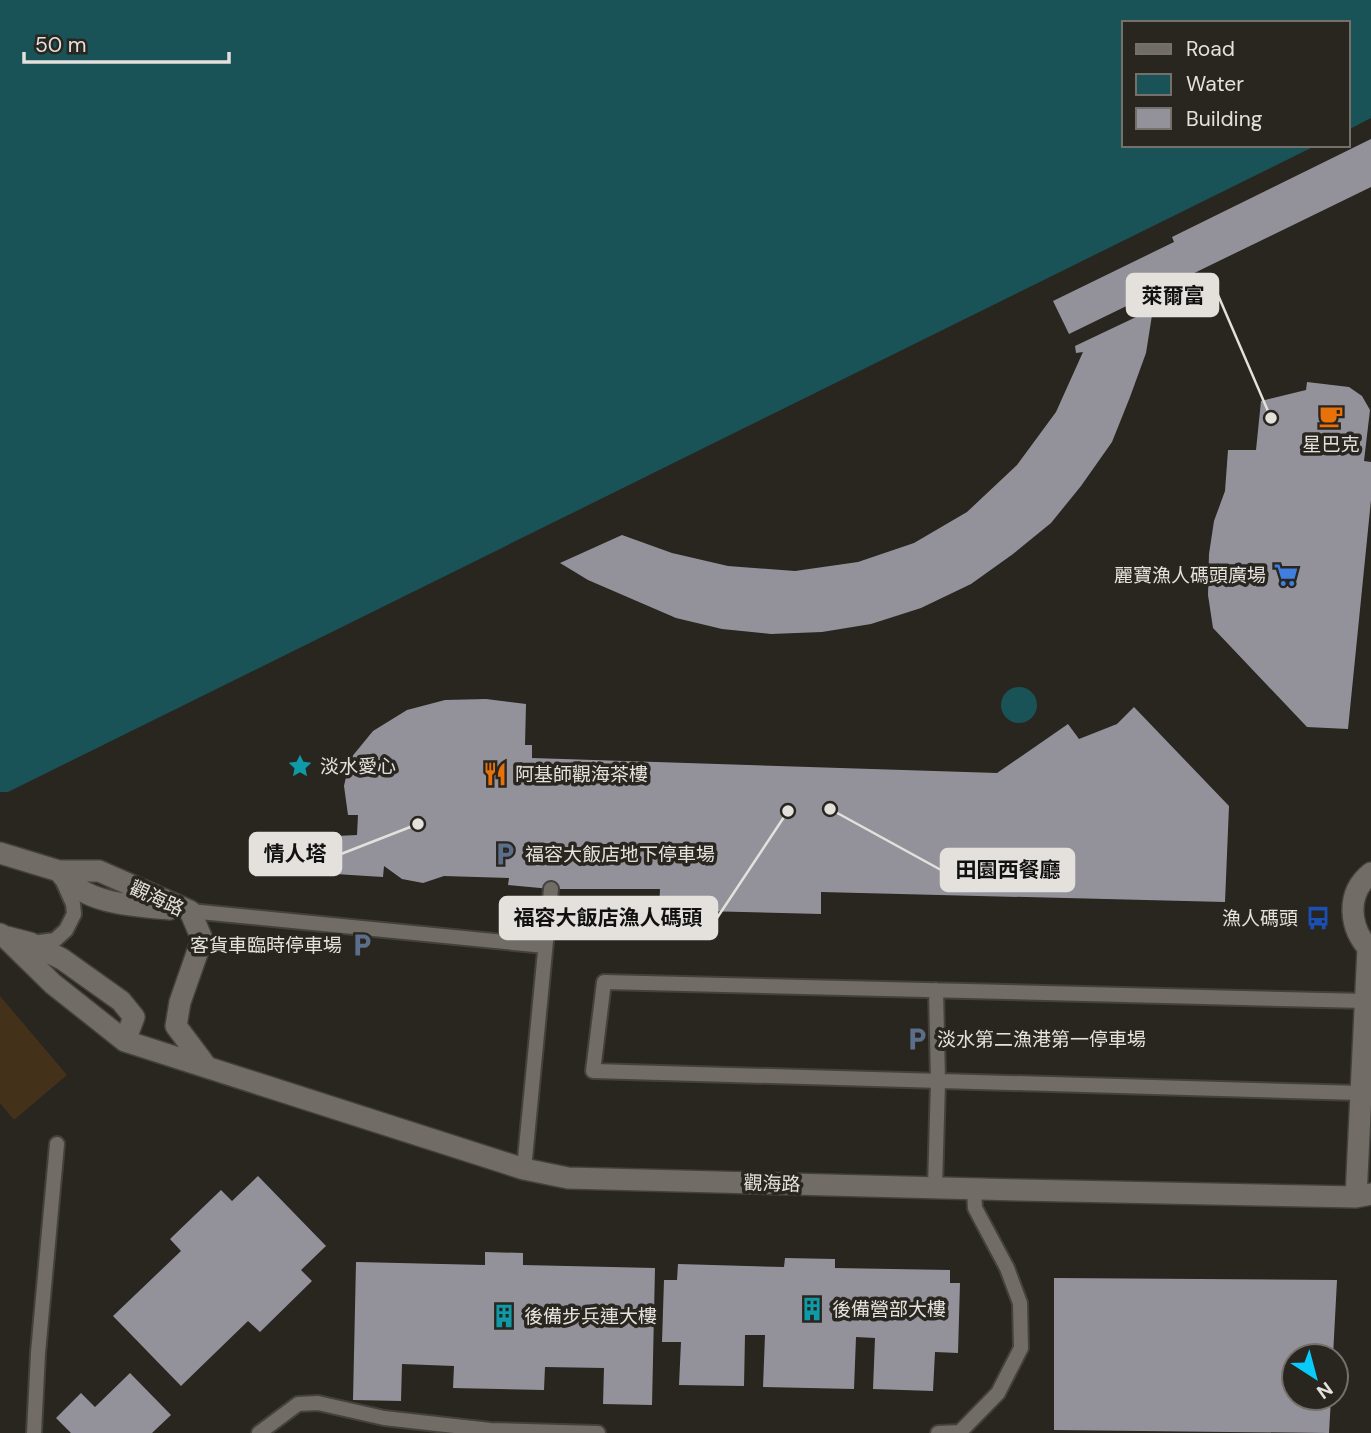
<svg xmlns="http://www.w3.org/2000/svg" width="1371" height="1433" font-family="'DM Sans','Noto Sans TC',sans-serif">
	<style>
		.green { fill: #433219 }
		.water { fill: #195257 }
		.building { fill: #93929b }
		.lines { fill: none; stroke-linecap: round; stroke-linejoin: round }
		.lane-casing { stroke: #44413c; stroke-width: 18 }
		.street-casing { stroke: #44413c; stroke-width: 24 }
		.lane { stroke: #716c65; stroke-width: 14 }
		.street { stroke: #716c65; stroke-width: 21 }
		.labels { text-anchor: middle; stroke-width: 7; stroke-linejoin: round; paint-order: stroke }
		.poi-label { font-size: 19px; fill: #e4e1dd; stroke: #29251f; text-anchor: start }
		.street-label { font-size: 19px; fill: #e4e1dd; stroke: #29251f }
		.leader { fill: none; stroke: #e4e1dd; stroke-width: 2.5 }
		.callout-dot { fill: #e4e1dd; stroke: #29251f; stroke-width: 2.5 }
		.callout { fill: #e4e1dd; stroke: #e4e1dd; stroke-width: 2.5 }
		.callout-label { font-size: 21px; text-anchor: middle; font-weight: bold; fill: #111 }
	</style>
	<rect width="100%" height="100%" fill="#29251f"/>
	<path class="green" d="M 0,996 L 67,1075 L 14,1120 L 0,1103 Z"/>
	<path class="water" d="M 0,0 L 1371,0 L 1371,118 L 1348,130 L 1348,23 L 1124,23 L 1124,145 L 1317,145 L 8,792 L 0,792 Z
		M1001 705a18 18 0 1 1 36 0a18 18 0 1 1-36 0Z"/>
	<path class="building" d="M 1371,139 L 1371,187 L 1069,334 L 1053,301 L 1174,242 L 1172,237 Z
		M 1153,309 L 1146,353 L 1130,397 L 1112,442 L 1081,486 L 1051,523 L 1013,554 L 971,584 L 921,608 L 871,624 L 822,632 L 771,634 L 722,629 L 676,618 L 588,580 L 560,563 L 622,535 L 672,553 L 728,566 L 795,571 L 858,562 L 914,543 L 967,512 L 1017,465 L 1056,412 L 1083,352 L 1076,353 L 1075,346 Z
		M 1307,382 L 1349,387 L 1362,396 L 1370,410 L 1364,461 L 1371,462 L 1371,500 L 1348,729 L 1307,727 L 1213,628 L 1208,595 L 1209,554 L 1214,521 L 1225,491 L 1228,450 L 1256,450 L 1261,401 L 1306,390 Z
		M 486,699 L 526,704 L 525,745 L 532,745 L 532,758 L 997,773 L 1068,724 L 1079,739 L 1117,724 L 1134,707 L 1229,806 L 1225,902 L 821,892 L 821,914 L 659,910 L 660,889 L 551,889 L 508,885 L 509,878 L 444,876 L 423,883 L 402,879 L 384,866 L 383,877 L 335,874 L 336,836 L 357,835 L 358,815 L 348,815 L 344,786 L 350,759 L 373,731 L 407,710 L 445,700 Z
		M 258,1176 L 326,1246 L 301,1270 L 312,1281 L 260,1332 L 248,1321 L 181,1386 L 113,1316 L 181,1251 L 170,1239 L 221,1190 L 232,1201 Z
		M 485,1252 L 523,1253 L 523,1265 L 655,1268 L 652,1405 L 603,1404 L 604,1368 L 545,1367 L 544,1390 L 453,1388 L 454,1366 L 402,1364 L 401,1401 L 353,1400 L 356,1262 L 485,1265 Z
		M 785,1258 L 835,1259 L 835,1268 L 950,1270 L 950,1283 L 960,1283 L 958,1353 L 935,1352 L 933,1391 L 873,1389 L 875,1338 L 856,1337 L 854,1389 L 763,1387 L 765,1335 L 745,1335 L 744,1386 L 679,1385 L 681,1342 L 662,1342 L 664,1280 L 677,1280 L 678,1264 L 784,1267 Z
		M 1054,1278 L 1337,1280 L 1333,1356 L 1294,1356 L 1294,1398 L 1331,1398 L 1329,1433 L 1054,1430 Z
		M 130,1373 L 171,1415 L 152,1433 L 71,1433 L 56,1418 L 81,1393 L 95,1407 Z"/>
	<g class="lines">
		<g class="lane-casing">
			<path id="lane" d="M 190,911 L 545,946
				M 32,943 L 55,940 L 66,930 L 74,914 L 73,904 L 61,877
				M 1361,1093 L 593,1071 L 604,982 L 1365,1001
				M 524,1169 L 551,889
				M 935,1187 L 938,1081 L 936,990
				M 34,1433 L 38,1353 L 57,1144
				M 259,1433 L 298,1404 L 318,1403 L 384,1418 L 490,1430 L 598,1433
				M 938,1433 L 960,1432 L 998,1393 L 1021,1348 L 1020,1303 L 1007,1268 L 975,1208 L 974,1189"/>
		</g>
		<g class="street-casing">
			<path id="street" d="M 0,853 L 59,871 L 99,871 L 190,911 L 202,939 L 180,1002 L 176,1026 L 206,1066
				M 59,871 C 83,904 132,906 170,909
				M 1371,873 C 1345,894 1349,929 1371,951
				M 0,934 L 5,937 L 53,984 L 125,1041 L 524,1169 L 568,1178 L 1019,1190 L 1356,1197 L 1371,1194
				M 7,937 L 30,943 L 62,959 L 121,1001 L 134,1017 L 125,1041
				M 1356,1197 L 1368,948"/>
		</g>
		<use href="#lane" class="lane"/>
		<use href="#street" class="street"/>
	</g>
	<defs>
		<g id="cafe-bare" transform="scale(1.89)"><path d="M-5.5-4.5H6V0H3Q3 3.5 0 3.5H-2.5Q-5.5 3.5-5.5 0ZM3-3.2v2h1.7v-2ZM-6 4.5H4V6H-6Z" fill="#e8710a" stroke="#29251f" stroke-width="2.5" paint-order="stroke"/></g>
		<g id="supermarket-bare" transform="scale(1.89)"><path d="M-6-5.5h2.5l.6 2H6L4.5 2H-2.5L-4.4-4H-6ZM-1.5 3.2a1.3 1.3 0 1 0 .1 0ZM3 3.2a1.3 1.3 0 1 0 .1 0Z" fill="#3f7fe0" stroke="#29251f" stroke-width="2.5" paint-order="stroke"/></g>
		<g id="sight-bare" transform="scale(1.89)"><path d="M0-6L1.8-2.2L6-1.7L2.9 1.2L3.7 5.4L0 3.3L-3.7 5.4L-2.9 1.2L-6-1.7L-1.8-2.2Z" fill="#0f9aa8" stroke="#29251f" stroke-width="2.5" paint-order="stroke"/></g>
		<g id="restaurant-bare" transform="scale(1.89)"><path d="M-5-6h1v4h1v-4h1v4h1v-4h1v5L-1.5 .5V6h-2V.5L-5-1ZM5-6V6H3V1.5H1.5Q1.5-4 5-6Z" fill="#e8710a" stroke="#29251f" stroke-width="2.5" paint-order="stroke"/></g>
		<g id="parking-bare" transform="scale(1.89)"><path d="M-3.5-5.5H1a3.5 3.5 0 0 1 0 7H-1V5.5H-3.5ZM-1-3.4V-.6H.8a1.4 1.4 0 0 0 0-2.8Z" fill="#5c6f8a" stroke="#29251f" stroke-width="2.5" paint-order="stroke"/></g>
		<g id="bus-bare" transform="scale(1.89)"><path d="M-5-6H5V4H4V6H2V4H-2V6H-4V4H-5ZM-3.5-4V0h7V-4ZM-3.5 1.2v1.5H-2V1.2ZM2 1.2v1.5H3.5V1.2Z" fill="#1a4fb4" stroke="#29251f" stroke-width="2.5" paint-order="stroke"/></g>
		<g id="building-bare" transform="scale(1.89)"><path d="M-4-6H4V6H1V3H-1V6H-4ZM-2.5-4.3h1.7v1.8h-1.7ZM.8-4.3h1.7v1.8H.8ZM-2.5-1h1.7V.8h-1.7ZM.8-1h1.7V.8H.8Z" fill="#0f9aa8" stroke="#29251f" stroke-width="2.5" paint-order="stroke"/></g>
	</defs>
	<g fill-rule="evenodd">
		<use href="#cafe-bare" x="1331" y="416"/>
		<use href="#supermarket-bare" x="1286" y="575"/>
		<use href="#sight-bare" x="300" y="766"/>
		<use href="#restaurant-bare" x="495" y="774"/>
		<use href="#parking-bare" x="505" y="854"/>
		<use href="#bus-bare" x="1318" y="918"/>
		<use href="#parking-bare" x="362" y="945"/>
		<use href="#parking-bare" x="917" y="1039"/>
		<use href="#building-bare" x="812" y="1309"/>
		<use href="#building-bare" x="504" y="1316"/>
	</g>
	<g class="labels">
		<g class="poi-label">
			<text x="1331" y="451" text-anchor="middle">星巴克</text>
			<text x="1266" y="582" text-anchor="end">麗寶漁人碼頭廣場</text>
			<text x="320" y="773">淡水愛心</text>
			<text x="515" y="781">阿基師觀海茶樓</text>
			<text x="525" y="861">福容大飯店地下停車場</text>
			<text x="1298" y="925" text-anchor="end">漁人碼頭</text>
			<text x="342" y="952" text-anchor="end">客貨車臨時停車場</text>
			<text x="937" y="1046">淡水第二漁港第一停車場</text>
			<text x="832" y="1316">後備營部大樓</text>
			<text x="524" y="1323">後備步兵連大樓</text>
		</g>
		<g class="street-label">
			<text transform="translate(157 898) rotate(25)" y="7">觀海路</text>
			<text transform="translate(772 1183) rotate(2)" y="7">觀海路</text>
		</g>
	</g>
	<path class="leader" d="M1271 418L1218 295M418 824L341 854M830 809L941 870M788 811L717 918"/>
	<g class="callout-dot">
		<circle cx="1271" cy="418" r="7"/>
		<circle cx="418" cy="824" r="7"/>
		<circle cx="830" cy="809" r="7"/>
		<circle cx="788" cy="811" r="7"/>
	</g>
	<g class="callout">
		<rect x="1127" y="274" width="91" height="42" rx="7"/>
		<rect x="250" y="833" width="91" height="42" rx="7"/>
		<rect x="941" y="849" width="133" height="42" rx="7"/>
		<rect x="500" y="897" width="217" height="42" rx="7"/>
	</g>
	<g class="callout-label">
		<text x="1173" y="303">萊爾富</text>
		<text x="295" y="861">情人塔</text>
		<text x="1008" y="877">田園西餐廳</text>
		<text x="608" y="925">福容大飯店漁人碼頭</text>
	</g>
	<rect x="1122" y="21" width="228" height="126" fill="#29251f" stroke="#74706b" stroke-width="2"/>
	<rect x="1136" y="44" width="35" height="10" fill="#716c65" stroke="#74706b" stroke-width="2"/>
	<text x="1186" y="56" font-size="21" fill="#e4e1dd">Road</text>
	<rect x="1136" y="74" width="35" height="21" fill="#195257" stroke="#74706b" stroke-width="2"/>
	<text x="1186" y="91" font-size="21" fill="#e4e1dd">Water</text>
	<rect x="1136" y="108" width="35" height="21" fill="#93929b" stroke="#74706b" stroke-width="2"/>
	<text x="1186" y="126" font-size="21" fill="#e4e1dd">Building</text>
	<g transform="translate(1315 1377) rotate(144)"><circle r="33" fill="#29251f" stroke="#74706b" stroke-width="2"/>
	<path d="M0-5L12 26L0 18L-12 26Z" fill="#08cbf9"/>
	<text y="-10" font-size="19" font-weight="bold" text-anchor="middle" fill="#e4e1dd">N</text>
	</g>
	<path d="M24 52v10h205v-10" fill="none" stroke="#e4e1dd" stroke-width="3.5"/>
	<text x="35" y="52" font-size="21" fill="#e4e1dd" stroke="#29251f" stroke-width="5" paint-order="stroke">50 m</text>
</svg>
